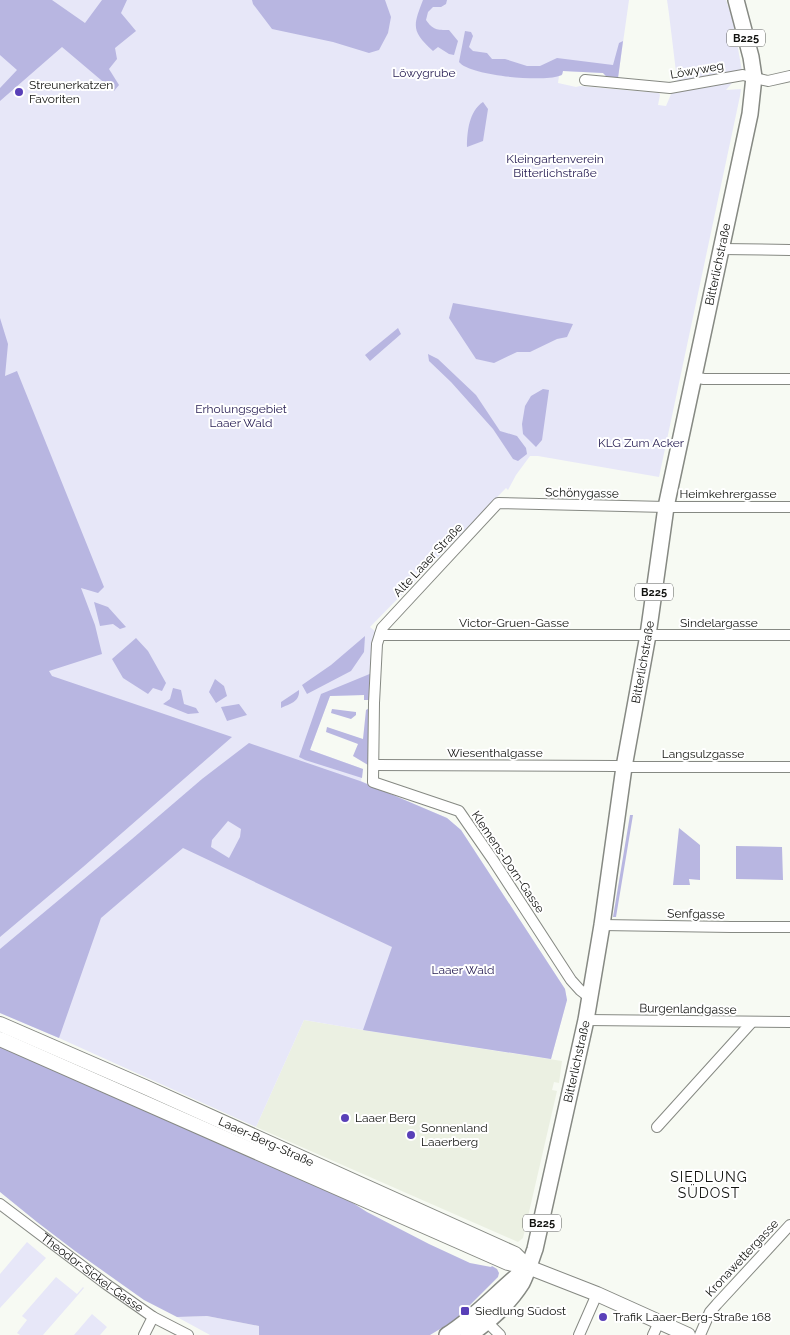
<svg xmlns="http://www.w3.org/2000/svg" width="790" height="1335" font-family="Raleway,sans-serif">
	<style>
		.built { fill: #ebf0e2 }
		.green { fill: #e7e7f8 }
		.forest { fill: #b8b6e1; fill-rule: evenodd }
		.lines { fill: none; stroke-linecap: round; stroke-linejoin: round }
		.street-casing { stroke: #868983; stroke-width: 12 }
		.secondary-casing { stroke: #868983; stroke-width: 16 }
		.primary-casing { stroke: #868983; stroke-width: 18 }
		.street { stroke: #fff; stroke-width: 10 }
		.secondary { stroke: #fff; stroke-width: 14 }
		.primary { stroke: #fff; stroke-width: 15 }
		.poi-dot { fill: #5940b8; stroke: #fff; stroke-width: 2 }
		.labels { text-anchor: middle; stroke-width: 4; stroke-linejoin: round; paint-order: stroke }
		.shield { fill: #fff; stroke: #595a58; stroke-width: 1 }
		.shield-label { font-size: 11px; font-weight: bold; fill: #121310 }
		.street-label { font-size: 12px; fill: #121310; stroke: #fff }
		.park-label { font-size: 12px; fill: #292055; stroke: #fff }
		.poi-label { font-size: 12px; fill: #121310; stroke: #fff; text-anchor: start }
		.neighbourhood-label { font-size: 14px; letter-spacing: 1px; fill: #121310; stroke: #fff }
	</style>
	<rect width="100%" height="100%" fill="#f7faf3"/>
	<path class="built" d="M 304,1020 L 363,1030 L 562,1061 L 559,1083 L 554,1082 L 552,1090 L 557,1091 L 523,1238 L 518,1242 L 256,1127 Z"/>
	<path class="green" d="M 0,0 L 629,0 L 618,78 L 608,78 L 603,73 L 563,71 L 562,75 L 559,76 L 558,83 L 576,87 L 580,86 L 659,93 L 660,95 L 658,105 L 666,106 L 677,80 L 669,14 L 667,0 L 726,0 L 733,20 L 742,71 L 726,90 L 741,89 L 740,96 L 659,477 L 538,456 L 530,456 L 516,475 L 508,490 L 506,488 L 370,627 L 376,632 L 370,700 L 364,700 L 364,695 L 330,696 L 310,750 L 363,769 L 361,781 L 447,818 L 461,830 L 565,989 L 567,1000 L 551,1059 L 363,1030 L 304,1020 L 256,1127 L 59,1038 L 0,1013 Z
		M 27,1242 L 46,1258 L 0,1308 L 0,1274 Z
		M 56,1277 L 77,1294 L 83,1287 L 84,1288 L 43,1335 L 20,1335 L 17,1333 L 27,1320 L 22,1316 Z
		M 92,1314 L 107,1327 L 100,1335 L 74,1335 Z
		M 207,1316 L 259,1326 L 259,1335 L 210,1335 L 177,1317 Z"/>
	<path class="forest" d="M 0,0 L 52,0 L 85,23 L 102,0 L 127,0 L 121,13 L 136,31 L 115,48 L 117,59 L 109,69 L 119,85 L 114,91 L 62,47 L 0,101 L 0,88 L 17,70 L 0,55 Z
		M 252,0 L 385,0 L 391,17 L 388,33 L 379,50 L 369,53 L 333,42 L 272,29 L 253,4 Z
		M 423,0 L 447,0 L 446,4 L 441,7 L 433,7 L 428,12 L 426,20 C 433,30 437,30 449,30 L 458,41 L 454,55 L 449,54 L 438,47 L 433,51 C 411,31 413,26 423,0 Z
		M 465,31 L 471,32 L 473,36 L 469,47 L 473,51 L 487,53 L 492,59 L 505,59 L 527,66 L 540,66 L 557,58 L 613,65 L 619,43 L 623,41 L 618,78 L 608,78 L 603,73 L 563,71 C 562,74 563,75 559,76 C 542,82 470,76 459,62 Z
		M 483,102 L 488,109 L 483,141 L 467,147 C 467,132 469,111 483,102 Z
		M 453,303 L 573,324 L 567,337 L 557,339 L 530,352 L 517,352 L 494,363 L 476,359 L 449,318 Z
		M 0,318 L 8,344 L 5,376 L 17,371 L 104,587 L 98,593 L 81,588 L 95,625 L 102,654 L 49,671 L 52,676 L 232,737 L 83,867 L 0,937 Z
		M 398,328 L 401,334 L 370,361 L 365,355 Z
		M 428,354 L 438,359 L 476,395 L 500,431 L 517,436 L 526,448 L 527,454 L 518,461 L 513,459 L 493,429 L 451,382 L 429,361 Z
		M 543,389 L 549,390 L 542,440 L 536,447 L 523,434 L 522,424 L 525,406 L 531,396 Z
		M 94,602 L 108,607 L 126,627 L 120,629 L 113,624 L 100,626 Z
		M 365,636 L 364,652 L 351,671 L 307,694 L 302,685 L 331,665 Z
		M 136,638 L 148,651 L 166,683 L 162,691 L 153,688 L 148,694 L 123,678 L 112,659 Z
		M 372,673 L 370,700 L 364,700 L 364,695 L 330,696 L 310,750 L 363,769 L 362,778 L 305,760 L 299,757 L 321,694 Z
		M 215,679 L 224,686 L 227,696 L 216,703 L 209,692 Z
		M 173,688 L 181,690 L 184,704 L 196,708 L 199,713 L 188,714 L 163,704 L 170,699 Z
		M 299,690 C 300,702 290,704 281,708 L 281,702 Z
		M 239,704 L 247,715 L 227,721 L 221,707 Z
		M 371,707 L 368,765 L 353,756 L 358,744 L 326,732 L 327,727 L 363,739 L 366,710 Z
		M 332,709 L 356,712 L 356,715 L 351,719 L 331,713 Z
		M 249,743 L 360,781 L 447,818 L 461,830 L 565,989 L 567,1000 L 551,1059 L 363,1030 L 392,947 L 183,848 L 101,918 L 59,1038 L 0,1013 L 0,949 L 132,839 L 202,779 ZM 228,821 L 241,829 L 240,837 L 229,858 L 211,847 L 212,840 Z
		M 630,815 L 633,815 L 616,917 L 613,917 Z
		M 679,828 L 700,845 L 700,880 L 689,879 L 690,885 L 673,885 Z
		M 736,846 L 782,847 L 783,880 L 736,879 Z
		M 0,1045 L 342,1196 L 367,1212 L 429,1244 L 470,1263 L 491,1267 L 492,1266 L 497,1269 L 499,1273 L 498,1277 L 455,1320 L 430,1335 L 259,1335 L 259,1326 L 207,1316 L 177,1317 L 144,1300 L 75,1251 L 37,1222 L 0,1192 Z"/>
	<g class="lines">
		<g class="street-casing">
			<g id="street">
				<path d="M 585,80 L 670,88 L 743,75 L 768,81 L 790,76"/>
				<path d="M 721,249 L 790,250"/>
				<path d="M 693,377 L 704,379 L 790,379"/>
				<path d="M 380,635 L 790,635"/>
				<path d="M 374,765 L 616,766 L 624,767 L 790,767"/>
				<path d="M 602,925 L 731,927 L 790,927"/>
				<path d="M 589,997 L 580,990 L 571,980 L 493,860 L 459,811 L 373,782 L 374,703 L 377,644 L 382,628 L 498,503 L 666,507 L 790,507"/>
				<path d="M 586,1020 L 790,1022"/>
				<path d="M 657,1127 L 752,1022"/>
				<path id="s1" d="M 0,1204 L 106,1284 L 153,1317 L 188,1335"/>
				<path d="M 487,1322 L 500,1335"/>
				<path d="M 144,1335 L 153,1317"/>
				<path d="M 579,1335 L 597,1294"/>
				<path d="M 653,1335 L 659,1322"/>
				<path d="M 700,1335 L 710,1312 L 717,1304 L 790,1225"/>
			</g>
		</g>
		<g class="secondary-casing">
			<g id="secondary">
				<path id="s2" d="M 0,1024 L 145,1087 L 515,1254 L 528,1267"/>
				<path d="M 0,1039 L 508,1263 L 528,1267 L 597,1294 L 688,1335"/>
			</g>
		</g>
		<g class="primary-casing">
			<g id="primary">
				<path d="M 447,1335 C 476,1317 497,1292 523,1271"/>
				<path id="s3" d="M 468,1335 C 488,1324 510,1302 522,1283 C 527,1273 531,1260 535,1249 L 586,1020 L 602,925 L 624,767 L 648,635 L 666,507 L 750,114 L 754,77 L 751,57 L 736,0"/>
			</g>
		</g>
		<use href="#street" class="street"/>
		<use href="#secondary" class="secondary"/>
		<use href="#primary" class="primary"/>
	</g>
	<g class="poi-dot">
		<circle cx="19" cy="92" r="5"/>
		<circle cx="345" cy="1118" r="5"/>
		<circle cx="411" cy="1135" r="5"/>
		<rect x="460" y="1306" width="10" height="10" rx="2.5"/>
		<circle cx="603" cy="1317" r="5"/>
	</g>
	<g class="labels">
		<g class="shield">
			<rect x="727" y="29.5" width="38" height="17" rx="4"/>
			<rect x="635" y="583.5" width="38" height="17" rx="4"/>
			<rect x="523" y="1214.5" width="38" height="17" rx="4"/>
		</g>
		<g class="shield-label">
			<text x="746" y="42">B225</text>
			<text x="654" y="596">B225</text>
			<text x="542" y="1227">B225</text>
		</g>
		<g class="street-label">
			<text transform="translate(697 70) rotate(-10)" y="4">Löwyweg</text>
			<text dy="4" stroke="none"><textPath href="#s3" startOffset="1114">Bitterlichstraße</textPath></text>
			<text transform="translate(582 493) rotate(1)" y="4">Schönygasse</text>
			<text x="728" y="498">Heimkehrergasse</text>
			<text transform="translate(428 560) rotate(-47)" y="4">Alte Laaer Straße</text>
			<text x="514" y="627">Victor-Gruen-Gasse</text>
			<text x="719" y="627">Sindelargasse</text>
			<text dy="4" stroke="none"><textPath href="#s3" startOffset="709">Bitterlichstraße</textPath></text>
			<text x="495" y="757">Wiesenthalgasse</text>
			<text x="703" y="758">Langsulzgasse</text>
			<text transform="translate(508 862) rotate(56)" y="4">Klemens-Dorn-Gasse</text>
			<text transform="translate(696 914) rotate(1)" y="4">Senfgasse</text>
			<text transform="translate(688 1009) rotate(1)" y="4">Burgenlandgasse</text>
			<text dy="4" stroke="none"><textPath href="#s3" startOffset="304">Bitterlichstraße</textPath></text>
			<text dy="4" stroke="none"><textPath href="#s2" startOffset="291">Laaer-Berg-Straße</textPath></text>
			<text transform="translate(742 1258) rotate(-47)" y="4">Kronawettergasse</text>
			<text dy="4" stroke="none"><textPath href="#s1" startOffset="115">Theodor-Sickel-Gasse</textPath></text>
		</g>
		<g class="park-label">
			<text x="424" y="77">Löwygrube</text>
			<text x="555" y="163">Kleingartenverein<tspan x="555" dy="14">Bitterlichstraße</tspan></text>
			<text x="241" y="413">Erholungsgebiet<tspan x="241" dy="14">Laaer Wald</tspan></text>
			<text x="641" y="447">KLG Zum Acker</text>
			<text x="463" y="974">Laaer Wald</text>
		</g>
		<g class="poi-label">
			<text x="29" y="89">Streunerkatzen<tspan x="29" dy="14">Favoriten</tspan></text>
			<text x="355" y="1122">Laaer Berg</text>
			<text x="421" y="1132">Sonnenland<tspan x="421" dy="14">Laaerberg</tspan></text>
			<text x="475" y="1315">Siedlung Südost</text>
			<text x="613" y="1321">Trafik Laaer-Berg-Straße 168</text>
		</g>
		<g class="neighbourhood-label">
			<text x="709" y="1182">SIEDLUNG<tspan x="709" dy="16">SÜDOST</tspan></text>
		</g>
	</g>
</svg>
